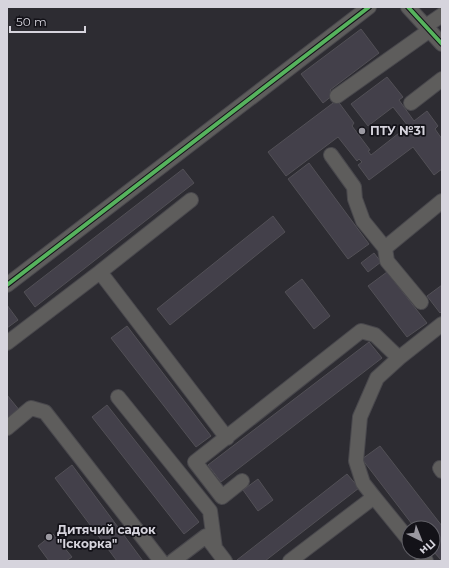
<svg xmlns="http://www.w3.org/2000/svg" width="449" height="568" font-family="Montserrat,sans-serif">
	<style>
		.building { fill: #43404a; stroke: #525056 }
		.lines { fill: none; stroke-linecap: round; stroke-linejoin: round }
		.minor-casing { stroke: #49484d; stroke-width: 16 }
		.minor { stroke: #5e5d5c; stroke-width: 14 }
		.cycleway-casing { stroke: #131218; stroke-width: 6 }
		.cycleway { stroke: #56b35d; stroke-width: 4 }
		.poi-dot { fill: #9b99a1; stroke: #131218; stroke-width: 1.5 }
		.labels { text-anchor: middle; stroke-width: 3.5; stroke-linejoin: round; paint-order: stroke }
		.poi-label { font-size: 12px; font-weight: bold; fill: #d6d4dd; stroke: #131218; text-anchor: start }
	</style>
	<rect width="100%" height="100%" fill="#2d2c32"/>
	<path class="building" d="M 361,29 L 379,53 L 330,90 L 333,95 L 323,103 L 301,74 Z
		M 387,77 L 403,97 L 399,100 L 414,121 L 427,111 L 438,126 L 435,129 L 442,139 L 442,169 L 434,175 L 413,147 L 369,180 L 358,165 L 362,162 L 359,159 L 357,161 L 338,137 L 286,176 L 268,152 L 337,100 L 354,123 L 352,126 L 370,150 L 368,151 L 371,155 L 408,126 L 393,107 L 368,126 L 351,104 Z
		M 309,163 L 369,244 L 348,259 L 288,179 Z
		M 183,169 L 194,183 L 35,307 L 24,292 Z
		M 273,216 L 285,232 L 170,325 L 157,309 Z
		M 374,253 L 381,262 L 368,272 L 361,263 Z
		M 387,272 L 427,323 L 407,337 L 368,286 Z
		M 302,279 L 330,316 L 314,329 L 285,292 Z
		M 442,285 L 442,311 L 440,313 L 427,296 Z
		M 7,305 L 18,320 L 7,328 Z
		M 127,326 L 211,436 L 196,447 L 111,338 Z
		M 369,342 L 382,358 L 221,482 L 208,465 Z
		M 7,395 L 20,411 L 7,421 Z
		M 107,405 L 199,522 L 184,534 L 92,417 Z
		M 380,446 L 442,526 L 442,561 L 433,551 L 433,528 L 415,528 L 362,459 Z
		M 72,465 L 143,561 L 117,561 L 55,478 Z
		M 347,474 L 359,488 L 265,561 L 238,561 L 237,560 Z
		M 258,479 L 273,500 L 258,511 L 243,490 Z
		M 53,534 L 72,557 L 66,561 L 49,561 L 38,546 Z"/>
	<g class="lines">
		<g class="minor-casing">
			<path id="minor" d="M 408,7 L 442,44
				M 426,26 L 442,15
				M 337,96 L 430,30
				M 411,103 L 442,79
				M 331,155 L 354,187 L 355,199 L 363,221 L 385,248 L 387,261 L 421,302
				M 191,200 L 100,272 L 227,438
				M 385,248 L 442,201
				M 7,285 L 369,7
				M 7,343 L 100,272
				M 118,397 L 210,511 L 215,548
				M 7,428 L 31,408 L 45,412 L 161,561
				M 440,468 L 442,471
				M 242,481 L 222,497 L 195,462 L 361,331 L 375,335 L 399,358
				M 374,497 L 363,483 L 356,461 L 360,417 L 377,378 L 399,358 L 442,324
				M 419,552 L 426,561
				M 173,561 L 206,536 L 225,561
				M 290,561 L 374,497 L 409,540"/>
		</g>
		<use href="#minor" class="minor"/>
		<g class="cycleway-casing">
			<path id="cycleway" d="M 408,7 L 442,44
				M 7,285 L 369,7"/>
		</g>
		<use href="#cycleway" class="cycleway"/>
	</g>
	<g class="poi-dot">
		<circle cx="362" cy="131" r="4"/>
		<circle cx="49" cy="537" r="4"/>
	</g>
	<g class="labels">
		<g class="poi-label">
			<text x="370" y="135">ПТУ №31</text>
			<text x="57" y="534">Дитячий садок<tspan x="57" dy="14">"Іскорка"</tspan></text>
		</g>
	</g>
	<rect width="449" height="568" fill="none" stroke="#d6d4dd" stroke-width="16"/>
	<g transform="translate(421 540) rotate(137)"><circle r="19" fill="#131218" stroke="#616067"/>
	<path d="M0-3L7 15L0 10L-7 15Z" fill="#9b99a1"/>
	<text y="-6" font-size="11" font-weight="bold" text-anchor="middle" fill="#d6d4dd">Пн</text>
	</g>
	<path d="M10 26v6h75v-6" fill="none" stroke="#d6d4dd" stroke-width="2"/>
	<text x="16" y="26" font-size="12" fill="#d6d4dd" stroke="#131218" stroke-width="3" paint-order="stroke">50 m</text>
</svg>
